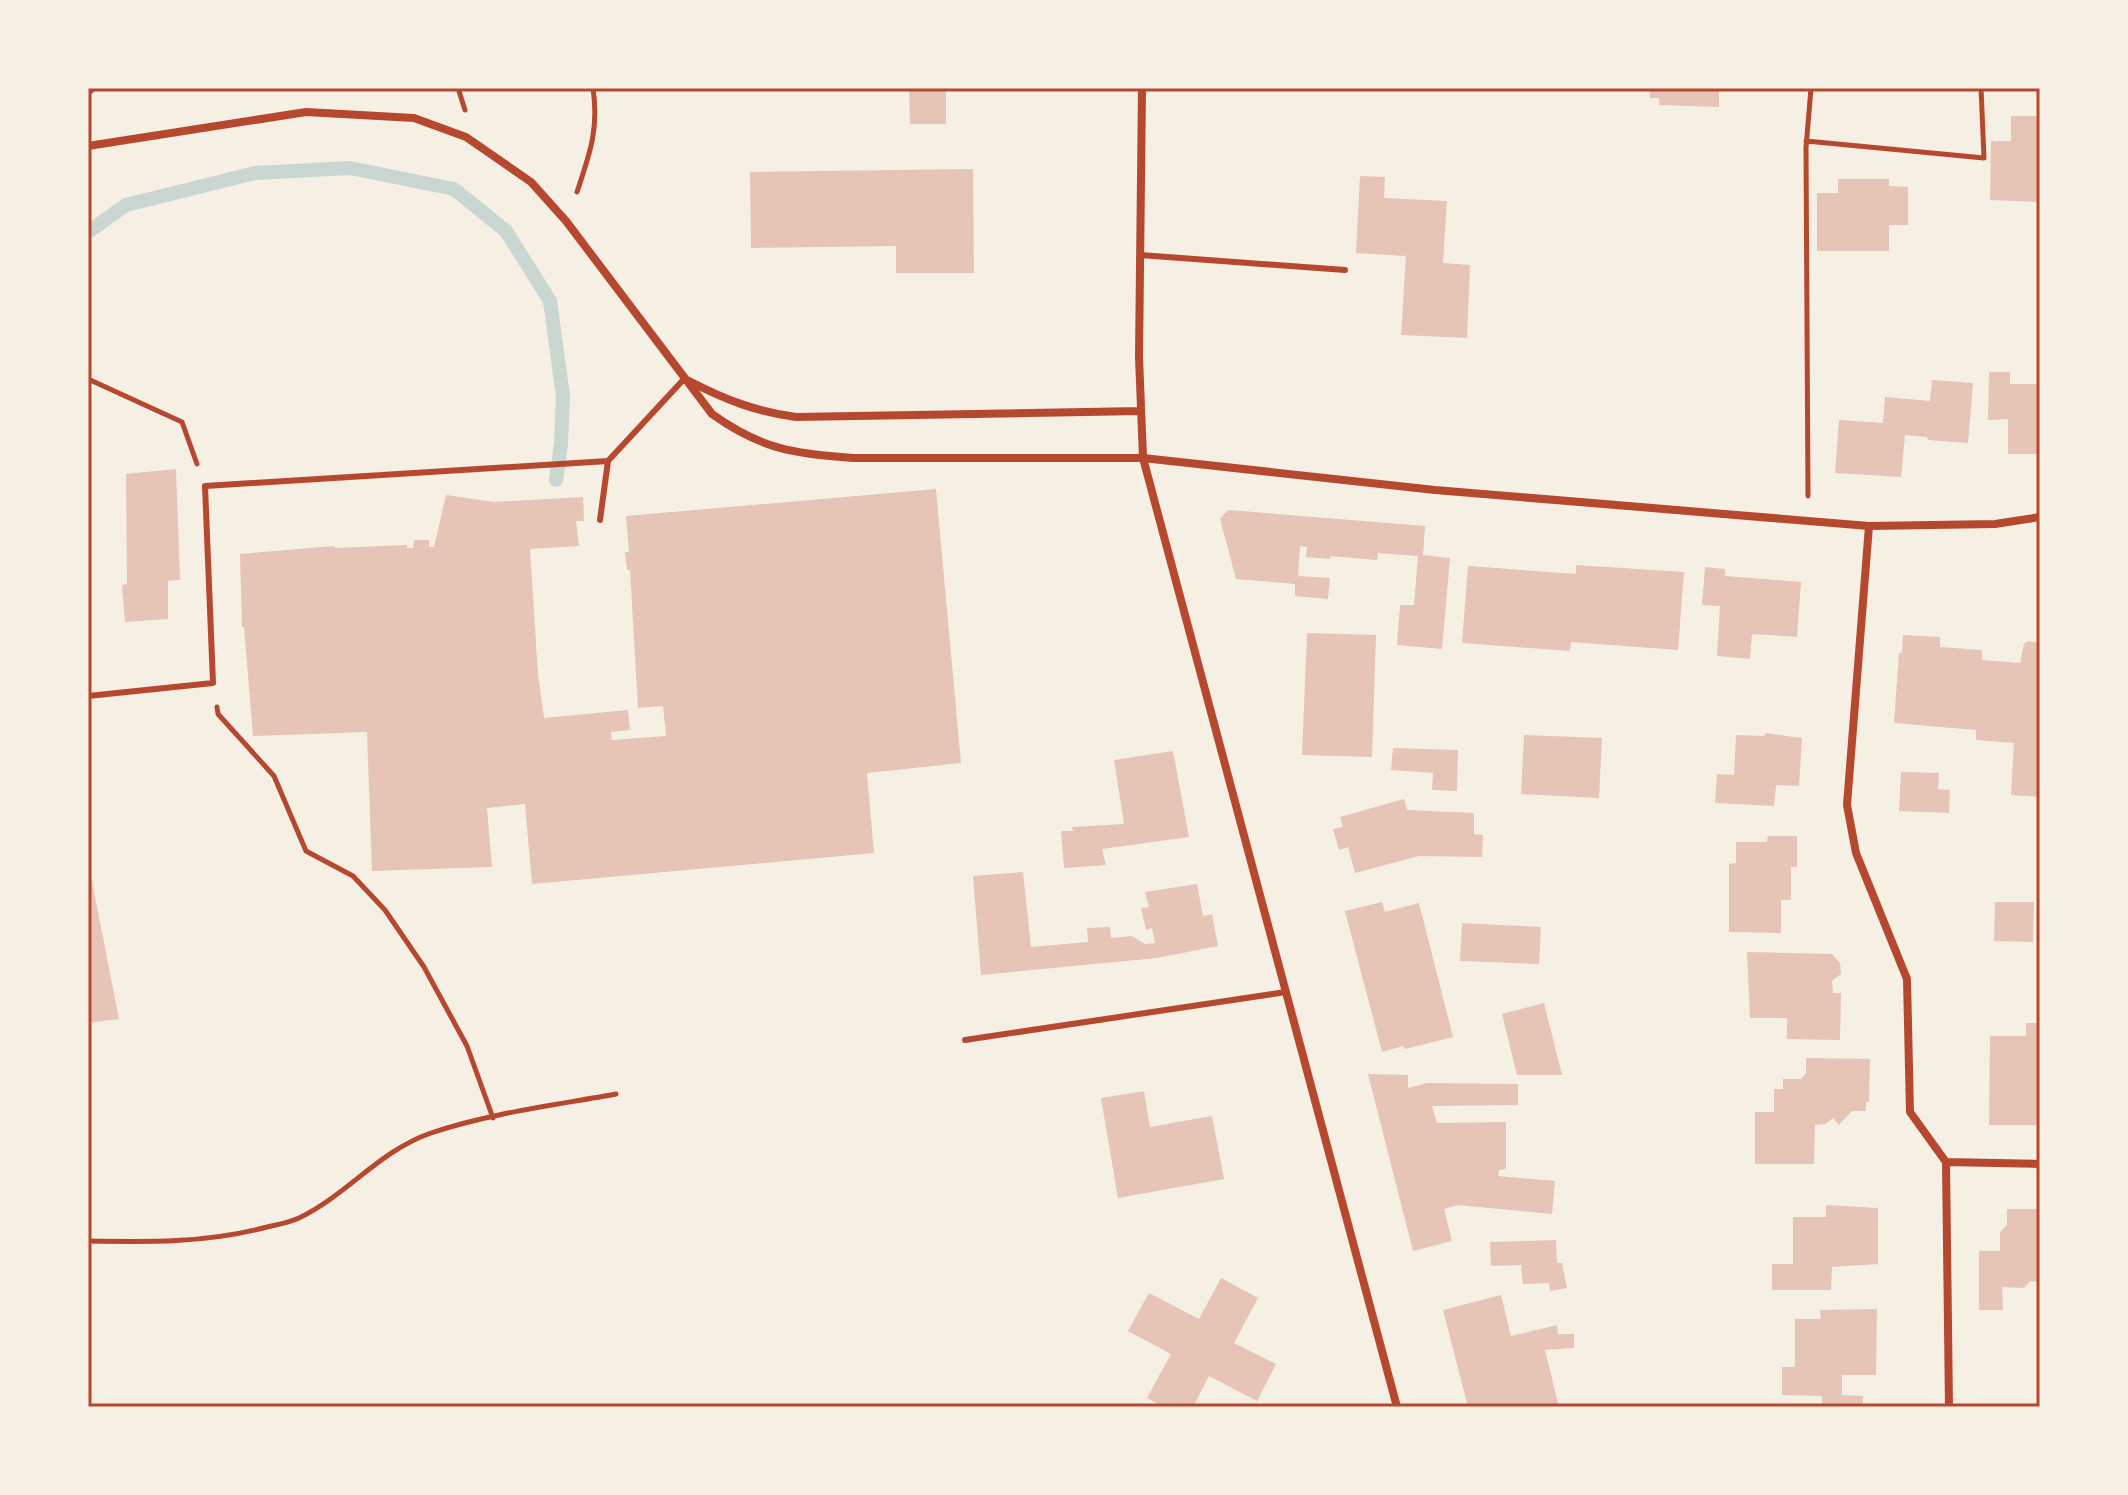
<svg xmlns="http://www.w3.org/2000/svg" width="2128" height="1495" font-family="'Exo 2',sans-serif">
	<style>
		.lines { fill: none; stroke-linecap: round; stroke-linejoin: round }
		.stream { stroke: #c9d6d2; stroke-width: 14 }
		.building { fill: #e6c5b7 }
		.path { stroke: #b5482f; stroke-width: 5 }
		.service { stroke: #b5482f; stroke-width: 6 }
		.minor { stroke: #b5482f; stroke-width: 8 }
		.neatline { fill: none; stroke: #b5482f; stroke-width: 3 }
	</style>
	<rect width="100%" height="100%" fill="#f6efe4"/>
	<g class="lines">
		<path class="stream" d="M 88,232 L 126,205 L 255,173 L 350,168 L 454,189 L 506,231 L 550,301 L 563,396 L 561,444 L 556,480"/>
	</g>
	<path class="building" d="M 909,88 L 946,88 L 946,124 L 910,124 Z
		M 1650,88 L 1719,88 L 1719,107 L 1659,105 L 1659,98 L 1650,98 Z
		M 2011,116 L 2040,116 L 2040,202 L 1990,200 L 1991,141 L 2011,141 Z
		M 973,169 L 974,273 L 896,273 L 896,246 L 751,248 L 750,172 Z
		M 1360,176 L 1385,177 L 1384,198 L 1447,201 L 1443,263 L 1470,265 L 1467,338 L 1401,335 L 1406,256 L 1356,253 Z
		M 1838,179 L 1889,179 L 1889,186 L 1908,187 L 1908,225 L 1889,225 L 1889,251 L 1817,251 L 1817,193 L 1838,193 Z
		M 1989,372 L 2010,372 L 2010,384 L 2040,384 L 2040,454 L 2008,454 L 2008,419 L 1988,420 Z
		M 1932,380 L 1973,383 L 1968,443 L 1928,440 L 1927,437 L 1905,435 L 1901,477 L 1835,473 L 1839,420 L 1883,423 L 1885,397 L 1930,401 Z
		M 176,469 L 180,580 L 168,581 L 168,619 L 125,622 L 122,585 L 127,584 L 126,474 Z
		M 936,489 L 961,763 L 867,773 L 874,853 L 532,884 L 525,804 L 487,808 L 492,867 L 372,871 L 367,732 L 253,736 L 244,627 L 242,627 L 240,554 L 334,546 L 335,548 L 407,545 L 407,548 L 413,548 L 414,540 L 429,540 L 429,547 L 434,547 L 446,495 L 494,502 L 583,497 L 584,521 L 576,521 L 579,546 L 530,549 L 538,675 L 544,718 L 628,710 L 630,730 L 611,732 L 612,740 L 666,736 L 663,706 L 638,708 L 630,570 L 627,570 L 625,552 L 629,552 L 626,516 Z
		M 1228,510 L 1425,526 L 1423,555 L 1450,558 L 1442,649 L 1397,645 L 1400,605 L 1414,605 L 1418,556 L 1378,553 L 1377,560 L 1330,556 L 1330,559 L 1306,557 L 1307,547 L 1300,546 L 1298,576 L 1330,578 L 1328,599 L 1295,596 L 1295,584 L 1236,579 L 1220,519 Z
		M 1576,565 L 1684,572 L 1678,650 L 1571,642 L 1570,651 L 1462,643 L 1468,566 L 1576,574 Z
		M 1705,567 L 1725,569 L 1725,576 L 1801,582 L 1797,637 L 1752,634 L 1750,659 L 1717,656 L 1720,606 L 1702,605 Z
		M 1307,633 L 1376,635 L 1372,757 L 1302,755 Z
		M 1903,635 L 1940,637 L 1940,647 L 1982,650 L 1982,660 L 2020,663 L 2024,644 L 2028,641 L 2038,643 L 2040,797 L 2011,795 L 2014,743 L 1976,740 L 1976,730 L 1894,723 L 1899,653 L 1902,653 Z
		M 1766,733 L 1802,738 L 1799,786 L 1776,785 L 1774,806 L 1715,803 L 1717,774 L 1734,775 L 1736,735 L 1764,736 Z
		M 1524,735 L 1602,738 L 1599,798 L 1521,794 Z
		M 1393,748 L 1458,750 L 1457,791 L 1432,790 L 1433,773 L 1391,770 Z
		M 1173,751 L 1189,837 L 1102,849 L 1106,865 L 1064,868 L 1061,831 L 1073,831 L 1072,827 L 1124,824 L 1114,760 Z
		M 1901,772 L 1939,773 L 1938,789 L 1950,790 L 1949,813 L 1899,811 Z
		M 1404,799 L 1407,810 L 1474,813 L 1474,834 L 1483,835 L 1482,857 L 1419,856 L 1355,873 L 1348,847 L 1339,850 L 1333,829 L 1343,827 L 1340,817 Z
		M 1768,836 L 1797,836 L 1797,867 L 1791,867 L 1791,900 L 1781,900 L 1781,933 L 1729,932 L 1729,864 L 1736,863 L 1736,842 L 1767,842 Z
		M 88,861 L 119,1019 L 88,1023 Z
		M 1023,872 L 1031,947 L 1088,942 L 1087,928 L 1110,927 L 1111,938 L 1132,936 L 1145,944 L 1155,943 L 1152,928 L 1146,930 L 1141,908 L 1149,907 L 1145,892 L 1197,884 L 1203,916 L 1212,914 L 1218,946 L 1157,958 L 981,975 L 973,876 Z
		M 1382,902 L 1385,912 L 1419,903 L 1453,1037 L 1405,1049 L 1403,1046 L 1382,1052 L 1345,911 Z
		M 1995,902 L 2034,902 L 2033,942 L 1994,941 Z
		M 1462,923 L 1541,927 L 1539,964 L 1460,961 Z
		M 1747,952 L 1832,954 L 1840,963 L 1841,974 L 1832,981 L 1833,993 L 1841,993 L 1840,1040 L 1787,1039 L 1787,1018 L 1750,1018 Z
		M 1544,1003 L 1562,1075 L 1517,1075 L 1502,1014 Z
		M 2026,1023 L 2040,1023 L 2040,1125 L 1989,1125 L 1990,1036 L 2026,1036 Z
		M 1806,1058 L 1870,1059 L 1869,1102 L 1866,1102 L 1866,1111 L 1852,1111 L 1839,1125 L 1833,1118 L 1826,1124 L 1815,1125 L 1814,1164 L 1755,1164 L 1755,1112 L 1774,1112 L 1774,1089 L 1783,1089 L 1783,1079 L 1801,1079 L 1806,1073 Z
		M 1368,1074 L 1408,1075 L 1408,1088 L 1427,1083 L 1518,1084 L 1518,1105 L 1432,1106 L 1437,1123 L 1506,1122 L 1506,1169 L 1499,1170 L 1498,1176 L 1555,1181 L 1552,1214 L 1458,1205 L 1444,1209 L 1452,1241 L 1413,1251 Z
		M 1144,1091 L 1150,1127 L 1212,1116 L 1224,1179 L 1118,1198 L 1101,1098 Z
		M 1826,1205 L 1878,1208 L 1878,1264 L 1832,1267 L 1831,1290 L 1772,1290 L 1772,1264 L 1793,1264 L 1793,1217 L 1826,1217 Z
		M 2007,1209 L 2040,1209 L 2040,1282 L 2030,1281 L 2024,1288 L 2002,1287 L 2003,1310 L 1979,1310 L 1979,1251 L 2000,1251 L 2000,1232 L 2007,1225 Z
		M 1556,1240 L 1557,1263 L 1562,1263 L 1567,1288 L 1550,1291 L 1549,1283 L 1523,1284 L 1521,1265 L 1491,1266 L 1490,1242 Z
		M 1221,1278 L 1258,1298 L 1234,1343 L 1276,1364 L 1257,1401 L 1209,1376 L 1193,1407 L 1164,1407 L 1147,1398 L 1171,1354 L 1128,1331 L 1149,1293 L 1199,1319 Z
		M 1501,1295 L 1511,1336 L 1557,1325 L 1558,1334 L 1574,1334 L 1574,1348 L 1545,1350 L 1559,1407 L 1468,1407 L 1443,1310 Z
		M 1877,1309 L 1876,1375 L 1842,1375 L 1842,1395 L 1863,1396 L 1863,1407 L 1822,1407 L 1822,1396 L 1782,1395 L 1782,1367 L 1795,1367 L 1795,1319 L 1821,1319 L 1820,1310 Z"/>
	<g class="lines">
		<path class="path" d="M 458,88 L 465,110
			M 88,94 L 94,88
			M 1806,141 L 1984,158 L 1981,88
			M 577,192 C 590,153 599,129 593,88
			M 88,379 L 182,422 L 197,464
			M 1808,496 L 1806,148 L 1811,88
			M 217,707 L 218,714 L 274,776 L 306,851 L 353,876 L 385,910 L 424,967 L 467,1046 L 493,1118
			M 88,1241 C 148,1242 205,1243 263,1228 C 275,1225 288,1223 299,1218 C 347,1195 379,1151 431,1133 C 490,1113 556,1105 616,1094"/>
		<path class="service" d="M 1140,255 L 1345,270
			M 600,520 L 608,461
			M 88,696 L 213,683 L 205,486 L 608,461 L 684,379
			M 965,1040 L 1286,992"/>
		<path class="minor" d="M 1142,88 L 1139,357 L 1143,458 L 1397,1407
			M 88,146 L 306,112 L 414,118 L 466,137 L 531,182 L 566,221 L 712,414 C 761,449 794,454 853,458 L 1143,458 L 1435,490 L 1869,526 L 1995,524 L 2040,517
			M 689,381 C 726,400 754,411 796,417 L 1141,411
			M 1869,526 L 1847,805 L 1856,853 L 1907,979 L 1910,1112 L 1946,1162 L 1949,1407
			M 1946,1162 L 2040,1164"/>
	</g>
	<rect width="2128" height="1495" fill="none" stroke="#f6efe4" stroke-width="180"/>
	<rect x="90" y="90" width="1948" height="1315" class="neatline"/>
</svg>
